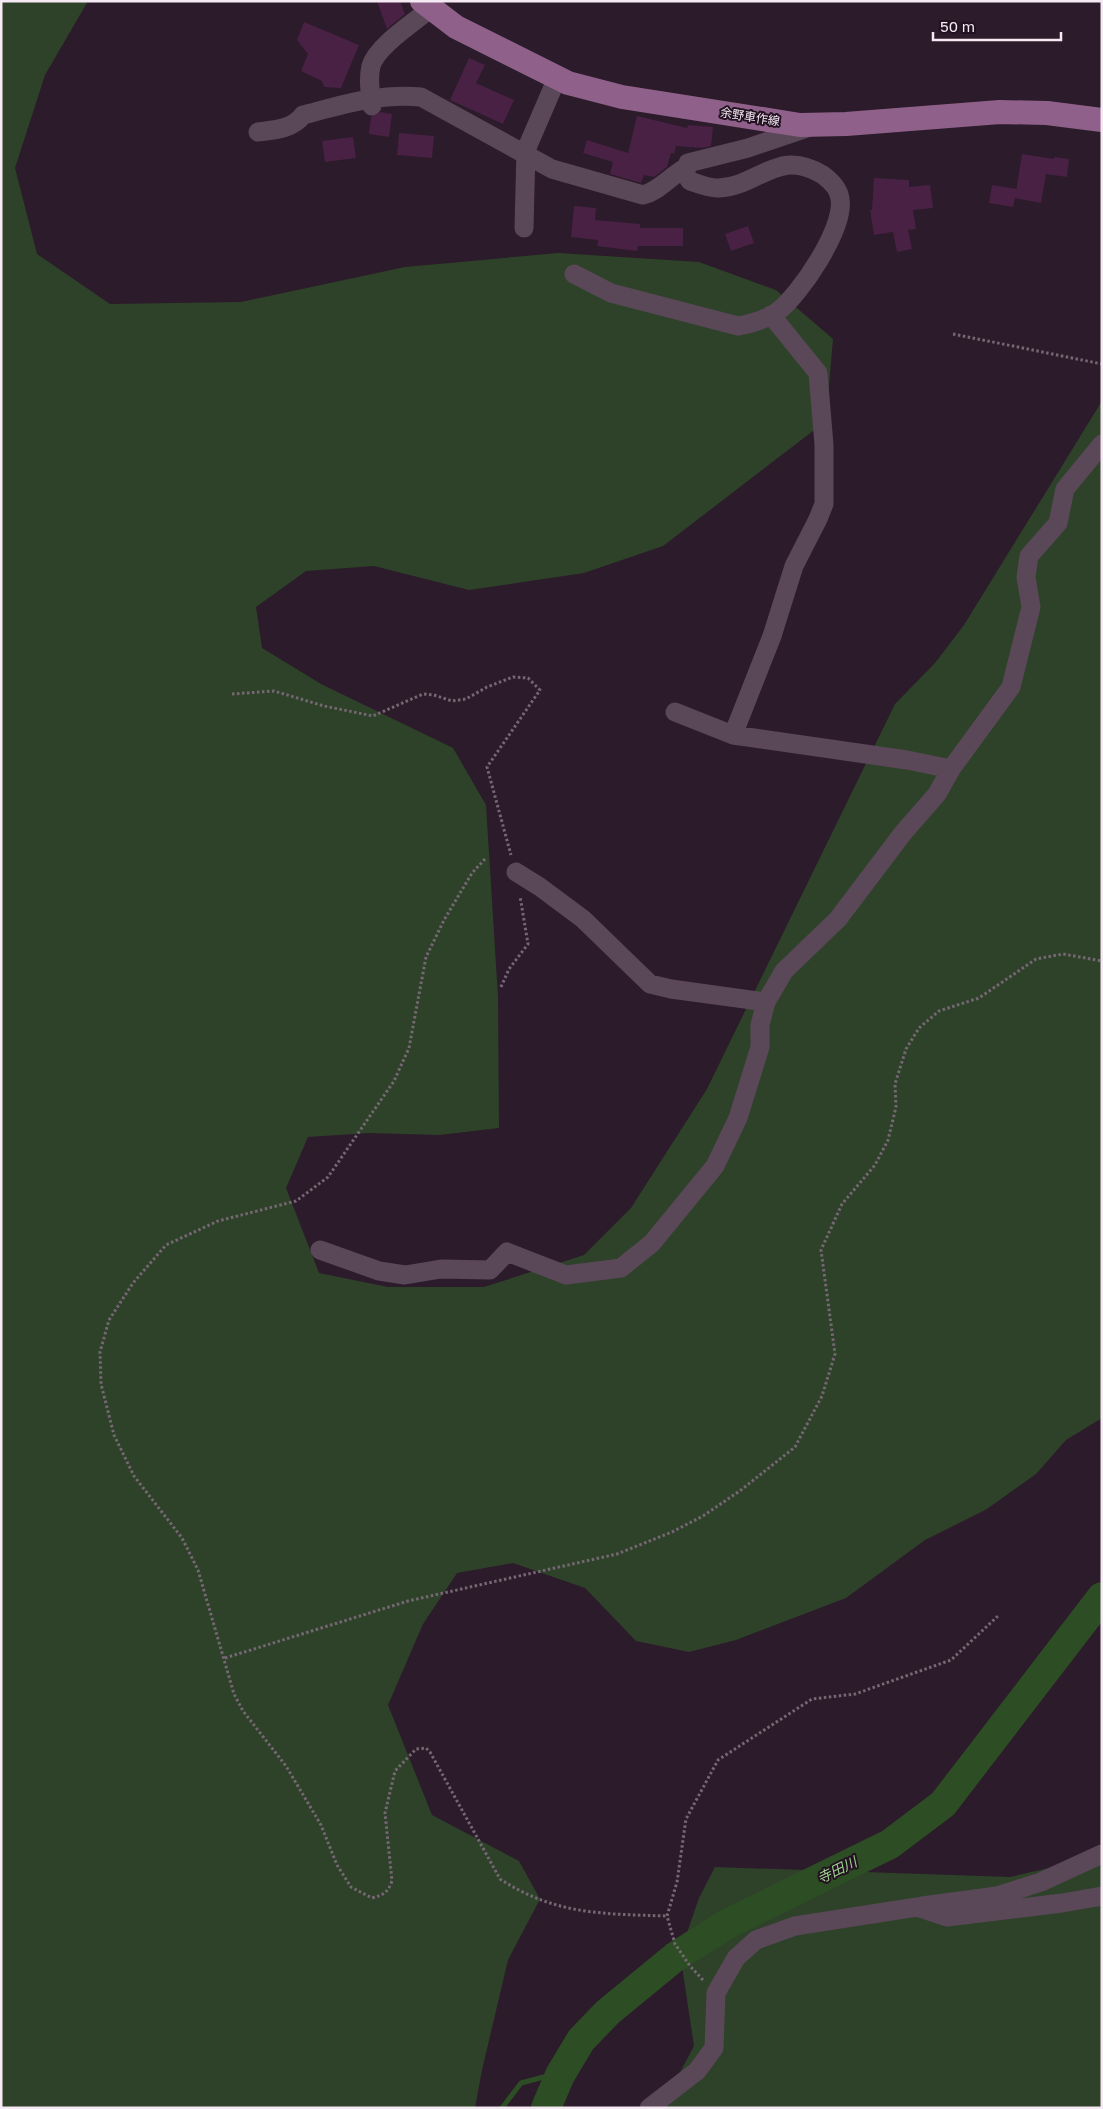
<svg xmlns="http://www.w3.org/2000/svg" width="1103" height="2109" font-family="'Golos Text','Noto Sans JP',sans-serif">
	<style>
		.green { fill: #2e4229 }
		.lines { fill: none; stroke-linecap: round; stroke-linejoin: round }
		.stream { stroke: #2d4e24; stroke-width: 5 }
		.river { stroke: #2d4e24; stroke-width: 30 }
		.building { fill: #482144 }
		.path { stroke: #766774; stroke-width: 3; stroke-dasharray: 2.5 2.5; stroke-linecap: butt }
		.minor { stroke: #5a4758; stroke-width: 19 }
		.major { stroke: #8f618a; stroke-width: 24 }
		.labels { text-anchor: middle; stroke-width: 4; stroke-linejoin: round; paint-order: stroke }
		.street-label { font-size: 12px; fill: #f5e9f3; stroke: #221221 }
		.water-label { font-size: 14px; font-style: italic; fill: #9ed490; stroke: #221221 }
	</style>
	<rect width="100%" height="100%" fill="#2c1b2a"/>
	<path class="green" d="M 1,1 L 88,1 L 45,75 L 15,168 L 37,254 L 110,304 L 241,302 L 405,267 L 558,253 L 699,262 L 776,290 L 833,339 L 826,421 L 663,546 L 584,573 L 469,590 L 374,566 L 306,571 L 256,607 L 262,648 L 321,684 L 453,748 L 486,805 L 498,997 L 499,1128 L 439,1135 L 369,1133 L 308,1137 L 286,1188 L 319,1273 L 388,1287 L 484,1287 L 584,1255 L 631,1208 L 707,1089 L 895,704 L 935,663 L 964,625 L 1102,401 L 1102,1418 L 1066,1440 L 1036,1474 L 987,1509 L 925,1540 L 846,1598 L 736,1640 L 689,1652 L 636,1641 L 585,1588 L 513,1563 L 457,1573 L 423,1624 L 388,1705 L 432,1815 L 519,1861 L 540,1899 L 508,1960 L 482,2070 L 475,2108 L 1,2108 Z
		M 1102,1852 L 1102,2108 L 665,2108 L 669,2093 L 694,2046 L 680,1953 L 699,1898 L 715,1867 L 1010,1877 L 1084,1860 Z"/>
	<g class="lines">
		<path class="stream" d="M 502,2108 L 521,2083 L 555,2074 L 560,2075"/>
		<path class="river" d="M 546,2108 L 560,2075 L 581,2040 L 608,2012 L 675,1957 L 727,1924 L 890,1844 L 943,1804 L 1102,1597"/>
	</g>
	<path class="building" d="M 377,1 L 400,1 L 405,14 L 387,29 Z
		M 304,22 L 359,45 L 341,88 L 324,87 L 322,81 L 301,71 L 308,54 L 297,40 Z
		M 469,58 L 485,65 L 476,83 L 514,100 L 503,124 L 450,100 Z
		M 381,112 L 392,114 L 389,137 L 369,134 L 371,117 Z
		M 637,116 L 687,128 L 688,125 L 713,127 L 711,146 L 702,148 L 676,146 L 674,154 L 671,153 L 667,167 L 654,177 L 644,175 L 641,183 L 610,174 L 613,162 L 583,153 L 587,140 L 628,153 Z
		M 399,133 L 434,136 L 432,158 L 397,155 Z
		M 353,137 L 356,158 L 325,162 L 322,141 Z
		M 1022,154 L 1054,159 L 1054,157 L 1069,159 L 1067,177 L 1046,174 L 1041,203 L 1015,198 Z
		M 874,178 L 909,180 L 909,187 L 930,185 L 933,208 L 913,210 L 916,229 L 908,230 L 912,249 L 897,252 L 893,232 L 874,235 L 870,210 L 872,210 Z
		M 992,185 L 1017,189 L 1013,207 L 989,203 Z
		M 574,206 L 596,208 L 595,220 L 640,224 L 640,228 L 683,228 L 683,246 L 638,246 L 637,251 L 597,246 L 598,240 L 571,237 Z
		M 748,226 L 754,243 L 731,251 L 725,234 Z"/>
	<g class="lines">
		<path class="path" d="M 953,334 L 1102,364
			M 232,694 L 274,691 L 324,706 L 373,716 L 423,694 L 434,695 L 452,701 L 466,699 L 487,687 L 513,677 L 528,678 L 540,690 L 487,767 L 511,855
			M 485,859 L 472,873 L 444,920 L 426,957 L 409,1048 L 394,1081 L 328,1177 L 296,1201 L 218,1221 L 166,1245 L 133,1283 L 109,1320 L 100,1352 L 101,1384 L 114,1435 L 134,1476 L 182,1538 L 198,1570 L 234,1694 L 243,1711 L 286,1766 L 321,1825 L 337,1865 L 351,1887 L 372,1898 C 384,1895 388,1892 392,1881 L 385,1813 L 395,1771 L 416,1749 L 426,1748 L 430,1752 L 500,1879 C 555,1915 604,1914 667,1916
			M 501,987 L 509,969 L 528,944 L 520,896
			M 225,1658 L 408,1601 L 617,1554 L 672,1532 L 703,1516 L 741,1490 L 795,1447 L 822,1396 L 835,1354 L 821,1250 L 842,1204 L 875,1165 L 888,1140 L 896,1107 L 895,1084 L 906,1049 L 919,1028 L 939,1011 L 979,998 L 1036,959 L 1063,954 L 1102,961
			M 703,1980 L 690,1966 L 675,1944 L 667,1916 L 677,1882 L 686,1819 L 718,1760 L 812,1699 L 855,1694 L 951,1660 L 999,1615"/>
		<path class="minor" d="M 372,106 C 370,93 368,79 371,66 C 377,46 413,23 430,9
			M 258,132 C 274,130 293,129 303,115 C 342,105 380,93 421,97 L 552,169 L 643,195 C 660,191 671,175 687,167
			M 524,228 L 526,150 L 557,78
			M 574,274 L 611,293 L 738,326 C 753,324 764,320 777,312 C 800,295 845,228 840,199 C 839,189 831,181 823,175 C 778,147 760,186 719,188 C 710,189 699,184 690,181 L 685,173 L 688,163 L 748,148 L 810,127
			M 675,712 L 733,735 L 907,760 L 951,769
			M 733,735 L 772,636 L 794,566 L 818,519 L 824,504 L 824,445 L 818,373 L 771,315
			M 516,872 L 540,887 L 583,919 L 650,984 L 671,989 L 766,1002
			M 320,1250 L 379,1271 L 405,1275 L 441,1269 L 490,1270 L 507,1252 L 566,1275 L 621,1268 L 652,1243 L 715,1166 L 738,1118 L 760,1047 L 760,1025 L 766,1002 L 784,971 L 838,919 L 903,833 L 937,794 L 951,769 L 1011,687 L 1031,607 L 1026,577 L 1029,556 L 1058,523 L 1065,489 L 1102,444
			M 922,1906 L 997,1896 L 1041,1882 L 1102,1854
			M 649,2108 L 697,2071 L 714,2048 L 716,1993 L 736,1958 L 756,1940 L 795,1926 L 917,1907 L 947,1917 L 1062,1903 L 1102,1896"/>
		<path class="major" d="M 422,1 L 456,27 L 568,83 L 622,97 L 800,125 L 846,124 L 1000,112 L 1047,113 L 1102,120"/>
	</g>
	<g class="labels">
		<g class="street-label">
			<text transform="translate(750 117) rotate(9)" y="4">余野車作線</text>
		</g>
		<g class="water-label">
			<text transform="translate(837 1870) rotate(-26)" y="5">寺田川</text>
		</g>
	</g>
	<rect width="1103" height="2109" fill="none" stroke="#f5e9f3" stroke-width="5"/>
	<path d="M933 32v8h128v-8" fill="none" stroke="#f5e9f3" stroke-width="2.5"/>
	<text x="940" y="32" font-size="15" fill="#f5e9f3" stroke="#221221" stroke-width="4" paint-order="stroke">50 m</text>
</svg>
